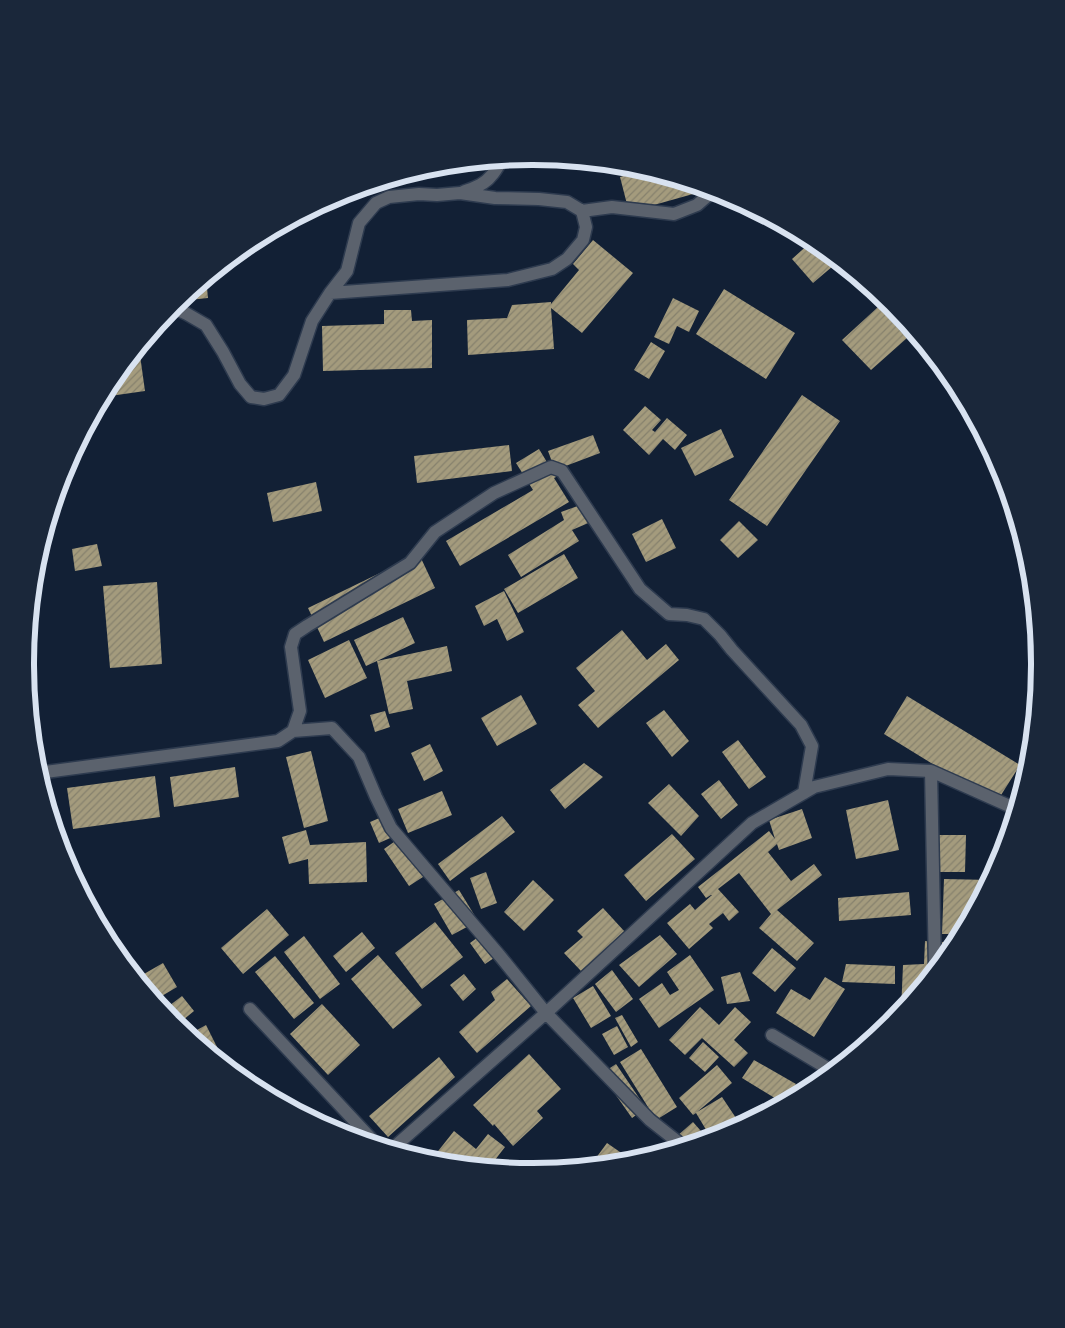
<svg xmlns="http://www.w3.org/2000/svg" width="1065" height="1328" font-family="'PT Serif',serif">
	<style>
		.building { fill: url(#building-hatch) }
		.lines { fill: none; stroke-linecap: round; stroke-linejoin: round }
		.minor-casing { stroke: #2e3b4f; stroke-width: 15 }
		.minor { stroke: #5b626d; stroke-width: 12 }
		.rim { fill: none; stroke: #d8e2f0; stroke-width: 6 }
	</style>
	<defs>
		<pattern id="building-hatch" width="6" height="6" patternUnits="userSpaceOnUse" patternTransform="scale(1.25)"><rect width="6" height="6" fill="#a49b7d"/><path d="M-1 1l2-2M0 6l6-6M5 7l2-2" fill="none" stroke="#86816d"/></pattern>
	</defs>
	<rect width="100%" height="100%" fill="#122035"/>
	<path class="building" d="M 645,170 L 690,184 L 693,194 L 629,212 L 620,177 Z
		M 593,240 L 633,273 L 582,333 L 551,308 L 554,349 L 468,355 L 467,320 L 507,318 L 512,305 L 551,302 L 551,304 L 579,270 L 573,264 Z
		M 811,242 L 833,266 L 813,283 L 792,259 Z
		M 206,278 L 208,298 L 179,301 L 187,294 Z
		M 724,289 L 795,333 L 766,379 L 696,334 Z
		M 673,298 L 699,311 L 689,332 L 677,326 L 669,344 L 654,337 Z
		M 878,307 L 907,338 L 871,370 L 842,340 Z
		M 384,310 L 411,310 L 412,321 L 432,320 L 432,368 L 323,371 L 322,326 L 384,324 Z
		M 651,342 L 665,351 L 649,379 L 634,370 Z
		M 139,348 L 145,391 L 103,397 L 111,382 Z
		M 802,395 L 840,421 L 767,526 L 729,500 Z
		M 645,406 L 661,420 L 652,430 L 655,432 L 667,418 L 687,435 L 675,450 L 663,439 L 649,455 L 623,430 Z
		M 721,429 L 734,457 L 695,476 L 681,448 Z
		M 593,435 L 600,453 L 555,470 L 548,451 Z
		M 509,445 L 512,471 L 417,483 L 414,456 Z
		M 539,449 L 556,477 L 554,478 L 569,502 L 460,566 L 446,541 L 533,490 L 516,463 Z
		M 316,482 L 322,511 L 273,522 L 267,493 Z
		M 586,503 L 593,521 L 572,530 L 579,541 L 521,577 L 508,555 L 564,520 L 561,512 Z
		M 662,519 L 676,548 L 646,562 L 632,534 Z
		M 739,521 L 758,540 L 738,558 L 720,540 Z
		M 97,544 L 102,566 L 75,571 L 72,549 Z
		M 419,554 L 435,588 L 324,642 L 308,608 Z
		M 564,554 L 578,578 L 518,613 L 504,589 Z
		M 157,582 L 162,664 L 110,668 L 103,586 Z
		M 504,591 L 524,632 L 507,641 L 497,619 L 484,626 L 475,606 Z
		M 403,617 L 415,643 L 377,661 L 447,646 L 452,671 L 407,681 L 413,709 L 389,714 L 377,661 L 366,666 L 354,640 Z
		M 622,630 L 647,660 L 666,644 L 679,660 L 598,728 L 578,705 L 595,691 L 576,668 Z
		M 349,640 L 367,678 L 325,698 L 308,660 Z
		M 521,695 L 537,724 L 497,746 L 481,718 Z
		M 907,696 L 1020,765 L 996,803 L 884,734 Z
		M 664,710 L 689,741 L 672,757 L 646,723 Z
		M 385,711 L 390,727 L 375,732 L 370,715 Z
		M 738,740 L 766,777 L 749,789 L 722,752 Z
		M 430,744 L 443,771 L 424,781 L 411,753 Z
		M 311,751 L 328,821 L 304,828 L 286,757 Z
		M 584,763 L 603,777 L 565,809 L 550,790 Z
		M 235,767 L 239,797 L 174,807 L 170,777 Z
		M 155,776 L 160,817 L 73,829 L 67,788 Z
		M 719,780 L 738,805 L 721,819 L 701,794 Z
		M 669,784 L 699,816 L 681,836 L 648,803 Z
		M 442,791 L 452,815 L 408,833 L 398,809 Z
		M 888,800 L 899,850 L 856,859 L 846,810 Z
		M 802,809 L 812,838 L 779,850 L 777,844 L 768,852 L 791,881 L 814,864 L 822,875 L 777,910 L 814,943 L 797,961 L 759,928 L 771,914 L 739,873 L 718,889 L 739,912 L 729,921 L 723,913 L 709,924 L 713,928 L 689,949 L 667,923 L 690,904 L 695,910 L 712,895 L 711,895 L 706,898 L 698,887 L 769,831 L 775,839 L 769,820 Z
		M 389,814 L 397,835 L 379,843 L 370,822 Z
		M 502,816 L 515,832 L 450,881 L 438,864 Z
		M 306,830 L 310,845 L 366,842 L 367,882 L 309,884 L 308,859 L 289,864 L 282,837 Z
		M 672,834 L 695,859 L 646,901 L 624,875 Z
		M 934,835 L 966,835 L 965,872 L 934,872 Z
		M 401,837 L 426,875 L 409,886 L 384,849 Z
		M 486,872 L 497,903 L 481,909 L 470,878 Z
		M 944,879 L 990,880 L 961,934 L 942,934 Z
		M 533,880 L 554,900 L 524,931 L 504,912 Z
		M 459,890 L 478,921 L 452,935 L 434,904 Z
		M 909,892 L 911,915 L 839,921 L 838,898 Z
		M 603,908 L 625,932 L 581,971 L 564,953 L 583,937 L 577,931 Z
		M 267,909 L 289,935 L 243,974 L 221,948 Z
		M 435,922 L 463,957 L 422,989 L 395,953 Z
		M 362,932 L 375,948 L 346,972 L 333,956 Z
		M 485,932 L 500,954 L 485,964 L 470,943 Z
		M 660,935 L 677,954 L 639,987 L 619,965 Z
		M 304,936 L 340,984 L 320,999 L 284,952 Z
		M 119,940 L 121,959 L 108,942 Z
		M 925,941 L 956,943 L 936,968 L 929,968 L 930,976 L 901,1011 L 903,965 L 924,964 Z
		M 772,948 L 796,968 L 775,992 L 752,973 Z
		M 378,955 L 422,1005 L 393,1029 L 351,979 Z
		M 690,955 L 714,990 L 659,1028 L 639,999 L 662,983 L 670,995 L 679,990 L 667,972 Z
		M 275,956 L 314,1003 L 294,1019 L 255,972 Z
		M 163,963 L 177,987 L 155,1000 L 137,978 Z
		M 846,964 L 895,966 L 895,984 L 842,982 Z
		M 612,970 L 633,999 L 616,1012 L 595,984 Z
		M 740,972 L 750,1001 L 727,1004 L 721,977 Z
		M 464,974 L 476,989 L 463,1001 L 450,985 Z
		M 825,977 L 845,989 L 814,1037 L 776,1013 L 791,989 L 810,1000 Z
		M 507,979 L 531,1006 L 477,1053 L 459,1032 L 495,1000 L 491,992 Z
		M 593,986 L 611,1016 L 591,1028 L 573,998 Z
		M 182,996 L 194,1011 L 177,1025 L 165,1009 Z
		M 322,1004 L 360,1045 L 328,1075 L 290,1034 Z
		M 700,1007 L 719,1025 L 735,1007 L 751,1022 L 734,1040 L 748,1053 L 734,1067 L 702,1038 L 685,1055 L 669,1040 Z
		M 622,1015 L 638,1042 L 631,1047 L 615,1018 Z
		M 206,1025 L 217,1047 L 208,1051 L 188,1035 Z
		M 617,1026 L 628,1047 L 614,1055 L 602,1034 Z
		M 703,1042 L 719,1057 L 705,1072 L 689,1058 Z
		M 641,1049 L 677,1107 L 656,1120 L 620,1062 Z
		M 529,1054 L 561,1089 L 537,1111 L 543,1118 L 513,1146 L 494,1124 L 493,1126 L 473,1105 Z
		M 439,1057 L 455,1077 L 388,1137 L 369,1116 Z
		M 754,1060 L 796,1084 L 783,1103 L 742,1078 Z
		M 616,1064 L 646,1108 L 632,1118 L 601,1074 Z
		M 717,1065 L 732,1083 L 697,1112 L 722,1097 L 738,1121 L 711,1138 L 696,1113 L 693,1115 L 679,1098 Z
		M 749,1111 L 755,1118 L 725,1133 Z
		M 693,1122 L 708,1139 L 684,1146 L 676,1137 Z
		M 454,1131 L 476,1149 L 488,1134 L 505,1147 L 491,1165 L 495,1168 L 434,1162 L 431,1160 Z
		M 607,1143 L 633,1161 L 597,1165 L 593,1162 Z"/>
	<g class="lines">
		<g class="minor-casing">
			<path id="minor" d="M 463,192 C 473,188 484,185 491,176 C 496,171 498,165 503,159
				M 582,211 L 612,207 L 674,214 L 697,205 L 713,191
				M 172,307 L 187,314 L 206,325 L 223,352 L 240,384 L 251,397 L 264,399 L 279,395 L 294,375 L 312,321 L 330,293 L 347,271 L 359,223 L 376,203 L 389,197 L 419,194 L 437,195 L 460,193 L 495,198 L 539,199 L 567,202 L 582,211 L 586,227 L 583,240 L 567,259 L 552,269 L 508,280 L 330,293
				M 293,731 L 300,711 L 291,647 L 295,634 L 307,626 L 410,563 L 435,532 L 494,493 L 551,467 L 562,471 L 640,589 L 669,614 L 687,615 L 704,619 L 720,635 L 732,650 L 801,725 L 812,746 L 804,793
				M 931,771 L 935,969
				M 38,773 L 278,741 L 293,731 L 332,728 L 359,757 L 376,797 L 391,828 L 500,956 L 546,1013 L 650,1120 L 683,1146
				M 250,1009 L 377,1145
				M 772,1035 L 832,1071
				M 392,1149 L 546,1013 L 752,823 L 814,787 L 888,769 L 931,771 L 1016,809"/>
		</g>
		<use href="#minor" class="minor"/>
	</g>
	<path d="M0 0H1065V1328H0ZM532 165H533A498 498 0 0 1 1031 663V665A498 498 0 0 1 533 1163H532A498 498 0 0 1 34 665V663A498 498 0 0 1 532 165Z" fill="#1a273a" fill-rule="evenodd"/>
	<path class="rim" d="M532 165H533A498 498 0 0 1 1031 663V665A498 498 0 0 1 533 1163H532A498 498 0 0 1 34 665V663A498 498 0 0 1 532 165Z"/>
</svg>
